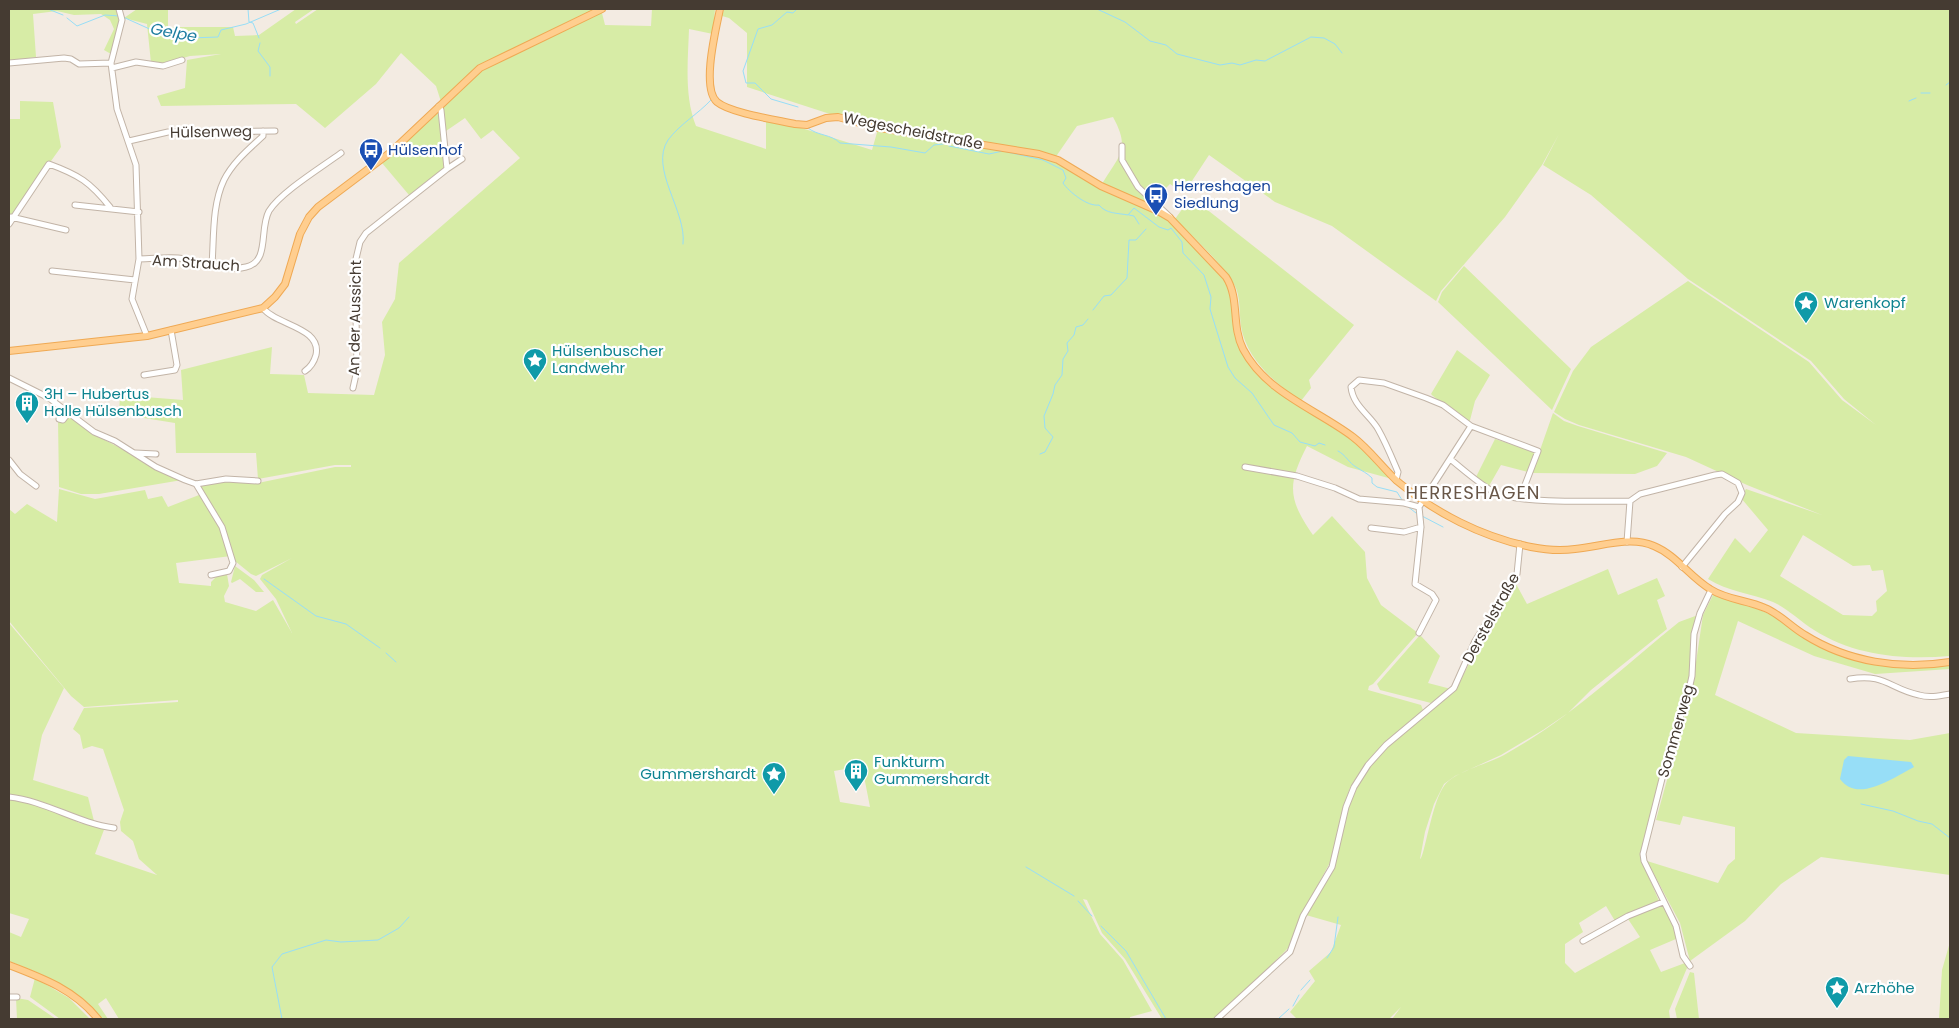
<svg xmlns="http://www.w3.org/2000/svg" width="1959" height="1028" font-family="Poppins,sans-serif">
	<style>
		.green { fill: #d7eca6; fill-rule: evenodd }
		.water { fill: #97def7 }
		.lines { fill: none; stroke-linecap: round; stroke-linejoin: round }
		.stream { stroke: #97def7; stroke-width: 1 }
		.minor-casing { stroke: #c2b4a7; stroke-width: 7 }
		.major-casing { stroke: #efa954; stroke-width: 8 }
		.minor { stroke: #fff; stroke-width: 5 }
		.major { stroke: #ffce8f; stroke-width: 6 }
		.labels { text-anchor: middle; stroke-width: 4.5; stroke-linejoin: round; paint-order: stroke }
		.street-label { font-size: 15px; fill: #453b32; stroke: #fff }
		.transit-label { font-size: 15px; fill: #164399; stroke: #fff; text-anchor: start }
		.culture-label { font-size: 15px; fill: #0d838f; stroke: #fff; text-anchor: start }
		.water-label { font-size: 16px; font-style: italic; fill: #1f7ea1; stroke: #fff }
		.quarter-label { font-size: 18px; letter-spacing: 1px; fill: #695748; stroke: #fff }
	</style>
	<rect width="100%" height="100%" fill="#f3ebe2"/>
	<path class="green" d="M 9,9 L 117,9 L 120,20 L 111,54 L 104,50 L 114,29 L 110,20 L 101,14 L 74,15 L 57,11 L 33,14 L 36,57 L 9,61 Z
		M 137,9 L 168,9 L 168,27 L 233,27 L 235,36 L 259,35 L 296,9 L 314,9 L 295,22 L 296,24 L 318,9 L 601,9 L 605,25 L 651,26 L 652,9 L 715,9 L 713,34 L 689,29 C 688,61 684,96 696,126 L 766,149 L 766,120 L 795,126 L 872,150 L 878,129 L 1053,160 L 1100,189 L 1143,206 L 1170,221 L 1227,283 L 1231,291 L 1240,349 L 1280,392 L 1353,441 L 1392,479 L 1348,467 L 1307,446 C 1287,485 1288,499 1313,535 L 1332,516 L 1365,552 L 1367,578 L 1381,605 L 1418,633 L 1373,684 L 1369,686 L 1368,690 L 1421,705 L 1423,710 L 1367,762 L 1350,788 L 1343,808 L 1335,853 L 1304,911 L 1291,945 L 1244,993 L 1214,1019 L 1162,1019 L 1125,959 L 1102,933 L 1087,900 L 1083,899 L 1100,934 L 1123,960 L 1152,1011 L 1130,1017 L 1130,1019 L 119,1019 L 106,998 L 98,1004 L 108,1019 L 102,1019 C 75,987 47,976 9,961 L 9,932 L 21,937 L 29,919 L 9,913 L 9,797 L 57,810 L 79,823 L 105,827 L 95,854 L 157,875 L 139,859 L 133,841 L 121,831 L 120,822 L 124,810 L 103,749 L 92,746 L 83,749 L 80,735 L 73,729 L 84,708 L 178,702 L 178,700 L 84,707 L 71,696 L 9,621 L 9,509 L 15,514 L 27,504 L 57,522 L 59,489 L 95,499 L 145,490 L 148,499 L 162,496 L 168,507 L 199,495 L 223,533 L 231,556 L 176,563 L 179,583 L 211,586 L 211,582 L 216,577 L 227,574 L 229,586 L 224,596 L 225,602 L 256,611 L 273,600 L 292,633 L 276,599 L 260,579 L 262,575 L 292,558 L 256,576 L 251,574 L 235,561 L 226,531 L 202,494 L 201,485 L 227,481 L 258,483 L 335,467 L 351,467 L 351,465 L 335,465 L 258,479 L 256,453 L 176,453 L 175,423 L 119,414 L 120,395 L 183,400 L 181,370 L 272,347 L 270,374 L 304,375 L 308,393 L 374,395 L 385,355 L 382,322 L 395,299 L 399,263 L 520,158 L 493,130 L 481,139 L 465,118 L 446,131 L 442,105 L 436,86 L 401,53 L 376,84 L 325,128 L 296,104 L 161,106 L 157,96 L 185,88 L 187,60 L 221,54 L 190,56 L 159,65 L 151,63 L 147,24 L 124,18 ZM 862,766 L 870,807 L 840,802 L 834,771 Z
		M 724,9 L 1950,9 L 1950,656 C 1903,660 1855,656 1814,630 C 1800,621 1787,608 1773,602 C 1751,593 1728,592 1708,579 L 1735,538 L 1750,553 L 1768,530 L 1741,498 L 1746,489 L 1822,515 L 1747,485 L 1686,457 L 1579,425 L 1565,419 L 1554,412 L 1573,371 L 1591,347 L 1688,281 L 1809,362 L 1842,400 L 1876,425 L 1844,399 L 1811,361 L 1688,279 L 1591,195 L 1543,165 L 1559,134 L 1542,165 L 1505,217 L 1441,291 L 1436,301 L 1332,226 L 1275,202 L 1209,155 L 1184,193 L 1170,184 L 1152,202 L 1158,209 L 1102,184 C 1119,155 1131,150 1113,117 L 1077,126 L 1055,158 L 895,130 L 830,114 L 747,87 L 747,33 L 729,18 L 722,16 ZM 1803,535 L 1853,566 L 1870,565 L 1872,571 L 1883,570 L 1887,591 L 1876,601 L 1877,611 L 1872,616 L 1843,615 L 1780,576 Z
		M 20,101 L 53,102 L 61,147 L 9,220 L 9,119 L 20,119 Z
		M 439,111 L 444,168 L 409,195 L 382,163 Z
		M 1191,197 L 1354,325 L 1309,380 L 1311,388 L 1301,401 C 1275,383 1246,359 1241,326 C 1239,313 1241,296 1234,284 C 1219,260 1195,239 1175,219 Z
		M 1464,266 L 1571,369 L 1552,410 L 1438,302 L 1442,292 Z
		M 1457,350 L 1490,375 L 1475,401 L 1469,424 C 1463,419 1432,396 1431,394 Z
		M 1553,413 L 1564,421 L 1578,426 L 1667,453 L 1657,466 L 1635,474 L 1532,473 Z
		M 70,414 L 93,434 L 182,480 L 99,494 L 81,494 L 59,487 L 58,420 Z
		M 1495,439 L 1535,452 L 1528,472 L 1501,465 L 1489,486 L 1476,477 Z
		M 235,566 L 254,580 L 264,592 L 256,592 L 240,579 L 232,583 L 231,582 Z
		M 1608,569 L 1618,595 L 1657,578 L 1665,596 L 1657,600 L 1667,629 L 1591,690 L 1568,713 L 1543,730 L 1501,755 L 1455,776 L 1444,784 L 1434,804 L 1425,832 L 1420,859 C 1424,858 1432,802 1444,786 C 1455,771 1488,764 1504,755 C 1568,720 1622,668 1679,622 L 1698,615 L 1689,684 L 1656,805 L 1644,837 L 1641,859 L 1659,901 L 1615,921 L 1606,906 L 1579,923 L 1583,932 L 1565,944 L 1565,963 L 1575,973 L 1640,937 L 1628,919 L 1662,905 L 1674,927 L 1676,939 L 1650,950 L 1661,972 L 1685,963 L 1687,968 L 1669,1011 L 1670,1019 L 1392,1019 L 1401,1007 L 1389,1019 L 1297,1019 L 1290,1012 L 1315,981 L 1309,971 L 1331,952 L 1341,925 L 1306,915 L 1334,868 L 1349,804 L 1356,786 L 1369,767 L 1388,747 L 1456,690 L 1494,613 L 1515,582 L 1527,604 Z
		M 1713,595 C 1730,602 1750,605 1767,613 C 1781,620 1792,631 1806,639 C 1851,664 1899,670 1950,666 L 1950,669 L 1875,674 L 1814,656 L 1738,621 L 1715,695 L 1796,733 L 1910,740 L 1950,733 L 1950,875 L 1821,857 L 1781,884 L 1745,921 L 1690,961 L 1680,923 L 1647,861 L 1718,883 L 1728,865 L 1735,859 L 1735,827 L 1683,816 L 1680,825 L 1656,820 L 1692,689 L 1703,615 Z
		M 9,623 L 64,688 L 42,735 L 33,780 L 88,797 L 95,825 L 9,795 Z
		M 1420,635 L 1440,656 L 1428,683 L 1451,689 L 1431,703 L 1380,690 L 1377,684 Z
		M 1950,942 L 1950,1019 L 1939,1019 L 1942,970 Z
		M 1690,972 L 1694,973 L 1699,1019 L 1677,1019 L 1675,1009 Z
		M 35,978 L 69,998 L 90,1019 L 60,1019 L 30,997 Z
		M 16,998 L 28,1000 L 56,1019 L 17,1019 Z"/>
	<path class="water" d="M 1848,756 L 1911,762 L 1914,767 C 1894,777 1858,804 1840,779 L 1844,760 Z"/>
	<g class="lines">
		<path class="stream" d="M 48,9 L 63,15
			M 248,9 L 249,22 L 253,23 L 259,38
			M 797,9 L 793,13 L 787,12 L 772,25 L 758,29 L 743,71 L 746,83 L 755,83 L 771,99 L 798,107
			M 1097,9 L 1125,22 L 1150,41 L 1166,45 L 1177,54 L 1220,65 L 1232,63 L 1240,65 L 1256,60 L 1265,61 L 1311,37 L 1324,38 L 1335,44 L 1342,53
			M 123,17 L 154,31 L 169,30 L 190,38 L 218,37 L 221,30 L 246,24 L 281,9
			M 67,18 L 77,26 L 105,15 L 119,16
			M 260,43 L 258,51 L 270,67 L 270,76
			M 1946,85 L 1950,82
			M 1921,93 L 1930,93
			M 1909,101 L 1916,98
			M 808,128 C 818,136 831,134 840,143 L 891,147 L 925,153 L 934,145 L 943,144
			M 949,146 L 989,154 L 1003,151
			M 1007,152 L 1043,160 L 1063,170 L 1066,178 L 1063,183 C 1069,192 1088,207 1099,205 C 1106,214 1118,213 1128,215 L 1134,208 L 1159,227 L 1168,230 L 1171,228 L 1182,242 L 1183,253 L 1204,275 L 1211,297 L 1210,309 L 1228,367 L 1235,378 L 1252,393 L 1274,425 L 1292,433 L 1300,442 L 1315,446 L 1319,443 L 1325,445
			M 1129,215 L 1134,216 L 1139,224
			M 683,244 C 687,211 649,169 668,140 C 680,124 698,114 711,100
			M 1093,310 L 1104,296 L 1111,295 L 1127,278 L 1129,240 L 1136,240 L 1146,229
			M 1338,451 C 1346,455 1349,463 1356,467 C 1362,471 1367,473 1372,478 L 1372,483 L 1377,487 L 1397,492 L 1402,500
			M 1040,454 L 1045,452 L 1053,437 L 1045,428 L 1044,416 L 1053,394 L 1055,385 L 1062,375 L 1063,359 L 1068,351 L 1067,343 L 1074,335 L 1076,327 L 1083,325 L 1088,319
			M 1407,506 L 1416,513
			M 1422,516 L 1443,527
			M 264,579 L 316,616 L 346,624 L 380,648
			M 386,653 L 396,662
			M 1861,804 L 1893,811 L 1918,821 L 1932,824 L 1950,838
			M 1026,867 L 1074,896
			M 1078,901 L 1092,916
			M 1101,926 L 1126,951 L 1166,1019
			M 1327,958 L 1334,947 L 1338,917
			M 1301,990 L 1310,980
			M 1293,1006 L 1299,995
			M 282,1019 L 272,967 L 282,954 L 326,940 L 341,942 L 378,940 L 399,928 L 409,917
			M 1278,1019 L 1289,1009"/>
		<g class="minor-casing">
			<path id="minor" d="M 119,9 L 122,20 L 111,63 L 117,109 L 136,165 L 139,259 L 132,299 L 147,336
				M 9,63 L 64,58 L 71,59 L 79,64 L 111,63
				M 112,68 L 136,62 L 163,66 L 182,60
				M 129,141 L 168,132 L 275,131
				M 1122,146 L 1122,160 L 1138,187 L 1170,217
				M 447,169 L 462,159
				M 75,205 L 139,212
				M 11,217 L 66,230
				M 9,224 L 49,164 C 79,175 90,182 110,207
				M 139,259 C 152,259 165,257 178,258 C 200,260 224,273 246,267 C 270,262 259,229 269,211 C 281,192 322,167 341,153
				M 212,265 C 214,237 212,205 224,180 C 233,162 249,149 263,136 L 263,131
				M 52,271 L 135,280
				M 263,308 C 275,325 322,327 316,355 C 314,362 311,367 305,371
				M 144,375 L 175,370 L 177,365 L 171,330
				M 9,378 L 49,398 L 94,432 L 115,441 L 156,467 L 185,480 L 196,484 L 226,479 L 258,481
				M 353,388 L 357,370 L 355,263 L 360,242 L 366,233 L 447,169 L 441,110 L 439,106
				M 59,419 L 63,420 L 69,412
				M 135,453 L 156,454
				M 1450,459 C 1464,470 1480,485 1496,493 C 1522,504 1598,501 1630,501 L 1627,542
				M 9,460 L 20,474 L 36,486
				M 1245,467 L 1297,476 L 1335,488 L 1359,499 L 1404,503 L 1419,507
				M 1396,480 L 1398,472 C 1392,458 1386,443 1378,429 C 1370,415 1353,406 1351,387 L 1359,380 L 1384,383 L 1426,398 L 1443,405 L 1471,426 L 1538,451 L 1520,498
				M 196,484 L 222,527 L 233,563 L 229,571 L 211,575
				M 1630,501 L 1640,494 L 1715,475 L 1722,474 L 1738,483 L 1742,493 L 1738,502 L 1725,514 L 1682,567
				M 1371,528 L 1404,532 L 1421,527
				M 1419,633 L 1436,600 L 1432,594 L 1415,584 L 1421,527 L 1419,507 L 1471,426
				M 1850,679 C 1885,673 1890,689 1919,695 C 1929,698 1939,696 1950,694
				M 9,797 C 46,801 77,823 114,828
				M 1583,941 L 1628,916 L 1663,902
				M 1690,966 L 1683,956 L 1676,926 L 1644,861 L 1643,854 L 1670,747 L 1688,694 L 1692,676 L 1694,634 L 1700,613 L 1711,590
				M 9,997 L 17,997
				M 1217,1019 L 1290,952 L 1303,916 L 1332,867 L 1346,807 L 1354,787 L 1368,765 L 1386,745 L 1454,688 L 1475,641 L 1517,574 L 1520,544"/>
		</g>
		<g class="major-casing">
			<path id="major" d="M 720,9 C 716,29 701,88 717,102 C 730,113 777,120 795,124 L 807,125 L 826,118 L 838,117 L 874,127 L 1039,154 L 1058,160 L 1101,186 L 1158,211 L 1170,218 L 1226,277 C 1240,299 1231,325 1243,349 C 1266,393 1316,409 1353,437 C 1369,449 1382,467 1397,481 C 1435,513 1482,537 1531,547 C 1546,550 1561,551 1575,549 C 1600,547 1630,535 1654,546 C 1676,555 1690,577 1710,589 C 1727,600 1747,600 1765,608 C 1780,614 1791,627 1805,635 C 1848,662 1900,670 1950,662
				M 9,351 L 147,336 L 263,308 L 275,297 L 285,284 L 300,234 L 309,217 L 318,207 L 391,152 L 480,68 L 602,9
				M 9,965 C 43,978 75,990 98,1019"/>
		</g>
		<use href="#minor" class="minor"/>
		<use href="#major" class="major"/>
	</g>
	<defs>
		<g id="bus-pin" transform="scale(1.25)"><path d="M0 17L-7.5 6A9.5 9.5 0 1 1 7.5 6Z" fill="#1a4fb4" stroke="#fff"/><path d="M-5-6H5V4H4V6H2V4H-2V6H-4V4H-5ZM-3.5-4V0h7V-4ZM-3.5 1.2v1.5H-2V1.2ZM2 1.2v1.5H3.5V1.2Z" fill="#fff"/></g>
		<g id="sight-pin" transform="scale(1.25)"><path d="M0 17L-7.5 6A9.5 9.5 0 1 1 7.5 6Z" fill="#0f9aa8" stroke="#fff"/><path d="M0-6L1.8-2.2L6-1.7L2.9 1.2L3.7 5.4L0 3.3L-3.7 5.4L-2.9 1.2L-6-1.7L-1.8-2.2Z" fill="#fff"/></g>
		<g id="building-pin" transform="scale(1.25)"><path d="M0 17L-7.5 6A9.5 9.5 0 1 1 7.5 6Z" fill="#0f9aa8" stroke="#fff"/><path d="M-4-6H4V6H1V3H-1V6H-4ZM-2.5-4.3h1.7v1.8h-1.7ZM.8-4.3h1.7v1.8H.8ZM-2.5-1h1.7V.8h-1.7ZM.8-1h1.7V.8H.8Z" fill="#fff"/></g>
	</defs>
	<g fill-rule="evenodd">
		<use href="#bus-pin" x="371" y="150"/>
		<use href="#bus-pin" x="1156" y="195"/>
		<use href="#sight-pin" x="1806" y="303"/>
		<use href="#sight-pin" x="535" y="360"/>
		<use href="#building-pin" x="27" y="403"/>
		<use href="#building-pin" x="856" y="771"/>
		<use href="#sight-pin" x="774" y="774"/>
		<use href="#sight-pin" x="1837" y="988"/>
	</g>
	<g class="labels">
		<g class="street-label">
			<text transform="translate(913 131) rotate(11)" y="5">Wegescheidstraße</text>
			<text transform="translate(211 132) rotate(-1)" y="5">Hülsenweg</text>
			<text transform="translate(196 263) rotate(4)" y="5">Am Strauch</text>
			<text transform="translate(355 318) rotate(-89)" y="5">An der Aussicht</text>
			<text transform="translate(1491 618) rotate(-61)" y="5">Derstelstraße</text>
			<text transform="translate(1676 731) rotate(-74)" y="5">Sommerweg</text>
		</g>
		<g class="transit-label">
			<text x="388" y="155">Hülsenhof</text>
			<text x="1174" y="191">Herreshagen<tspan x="1174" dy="17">Siedlung</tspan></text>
		</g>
		<g class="culture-label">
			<text x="1824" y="308">Warenkopf</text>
			<text x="552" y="356">Hülsenbuscher<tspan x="552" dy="17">Landwehr</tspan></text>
			<text x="44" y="399">3H – Hubertus<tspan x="44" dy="17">Halle Hülsenbusch</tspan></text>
			<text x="874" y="767">Funkturm<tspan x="874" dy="17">Gummershardt</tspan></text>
			<text x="756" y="779" text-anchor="end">Gummershardt</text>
			<text x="1854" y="993">Arzhöhe</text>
		</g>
		<g class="water-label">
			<text transform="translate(174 32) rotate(10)" y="6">Gelpe</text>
		</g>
		<g class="quarter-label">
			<text x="1473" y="499">HERRESHAGEN</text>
		</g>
	</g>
	<rect width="1959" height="1028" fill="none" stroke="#453b32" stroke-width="20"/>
</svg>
